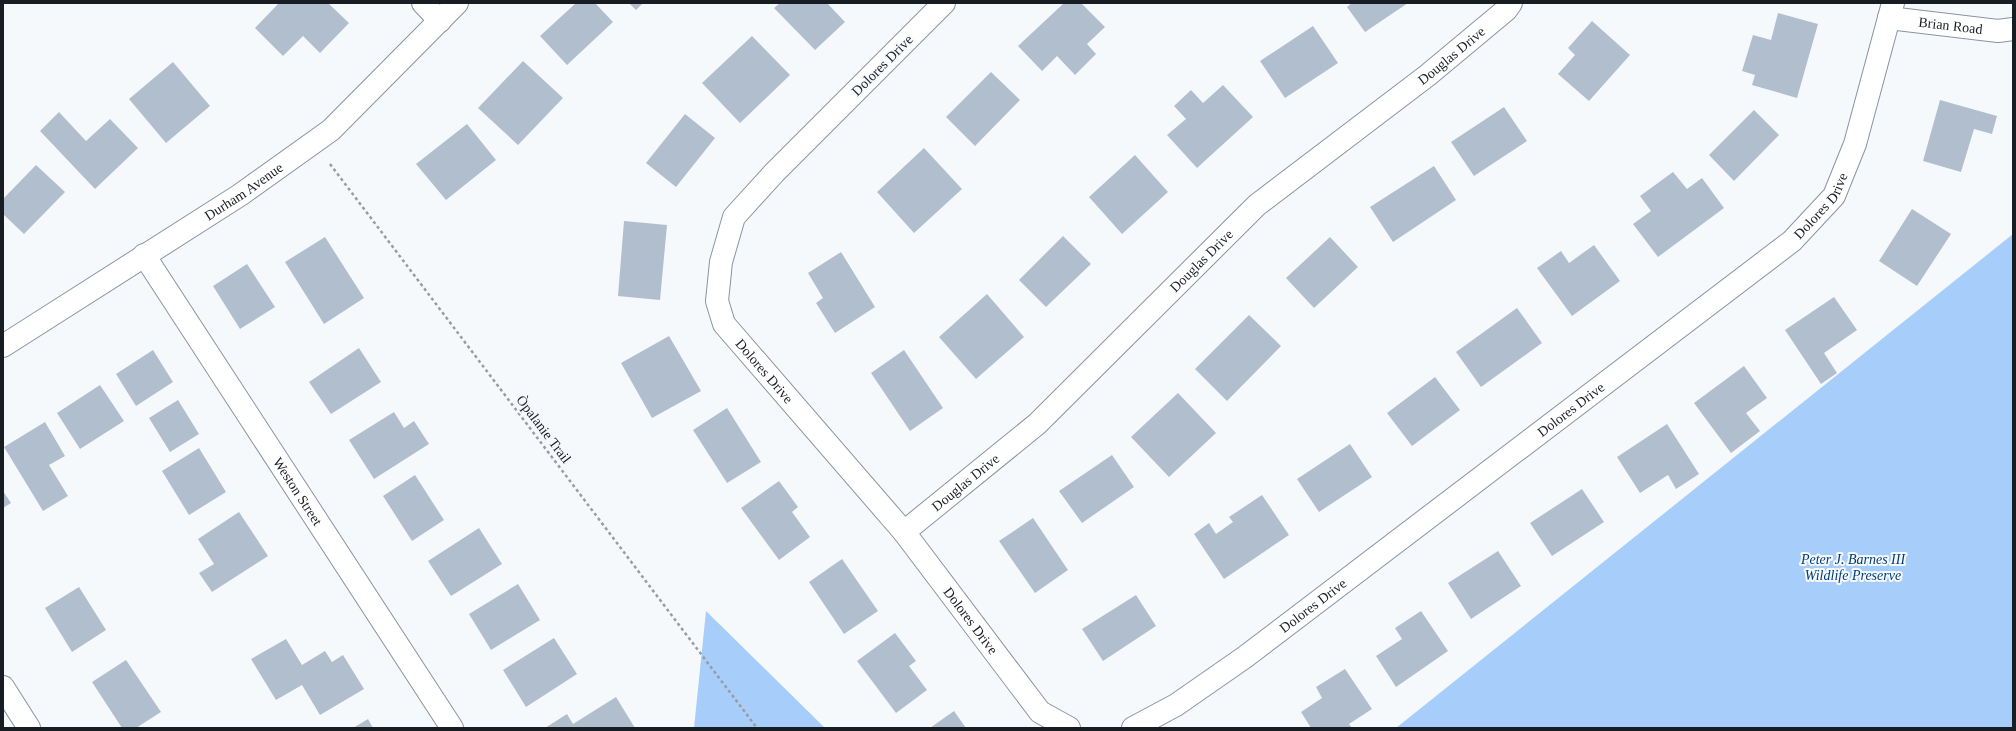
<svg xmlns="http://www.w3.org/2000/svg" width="2016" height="731" font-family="'Times New Roman',serif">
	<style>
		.green { fill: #a7cdfa }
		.building { fill: #b1bece }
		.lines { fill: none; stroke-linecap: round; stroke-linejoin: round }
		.minor-casing { stroke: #8894a4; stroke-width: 24 }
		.tertiary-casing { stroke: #8894a4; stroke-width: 24 }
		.path { stroke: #989ca0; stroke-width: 2.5; stroke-dasharray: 3 3; stroke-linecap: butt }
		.minor { stroke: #fff; stroke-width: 22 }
		.tertiary { stroke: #fff; stroke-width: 22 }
		.labels { text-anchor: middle; stroke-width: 4; stroke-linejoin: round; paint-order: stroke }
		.street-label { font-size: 14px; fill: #181d23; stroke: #f6f9fc }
		.park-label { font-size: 14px; font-style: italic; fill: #003c74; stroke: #f6f9fc }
	</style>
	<rect width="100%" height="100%" fill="#f6f9fc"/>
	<path class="green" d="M 2013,234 L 2013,728 L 1396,728 Z
		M 706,611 L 825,728 L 694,728 Z"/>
	<path class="building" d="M 279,3 L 328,3 L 349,23 L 320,53 L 303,36 L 283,56 L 255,28 Z
		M 576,3 L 595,3 L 613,22 L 567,65 L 540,36 Z
		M 629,3 L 643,3 L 636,10 Z
		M 780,3 L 827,3 L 845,22 L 815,50 L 774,8 Z
		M 1064,3 L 1081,3 L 1105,27 L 1087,44 L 1096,54 L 1075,75 L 1057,56 L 1042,71 L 1018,46 Z
		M 1352,3 L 1408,3 L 1365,32 L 1347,7 Z
		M 1778,13 L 1818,24 L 1797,98 L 1752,85 L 1755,75 L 1742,71 L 1753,35 L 1771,40 Z
		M 1592,21 L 1630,55 L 1589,101 L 1558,74 L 1575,55 L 1568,48 Z
		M 1313,26 L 1338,63 L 1285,98 L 1260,61 Z
		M 752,36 L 790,75 L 740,123 L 702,83 Z
		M 523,61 L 563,98 L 518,145 L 478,108 Z
		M 173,62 L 210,106 L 166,143 L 129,99 Z
		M 991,72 L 1020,100 L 975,146 L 946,117 Z
		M 1223,85 L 1253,117 L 1197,168 L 1167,135 L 1186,119 L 1174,106 L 1191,90 L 1203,103 Z
		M 1940,100 L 1997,116 L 1992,134 L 1974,129 L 1961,172 L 1923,161 Z
		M 1504,107 L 1527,141 L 1474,176 L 1451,142 Z
		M 1754,110 L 1779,135 L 1734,181 L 1709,155 Z
		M 59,112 L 86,141 L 110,119 L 138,148 L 95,189 L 40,131 Z
		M 685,114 L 715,138 L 676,187 L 646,163 Z
		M 467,124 L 496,160 L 446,200 L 416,164 Z
		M 924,148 L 962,189 L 914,233 L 877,192 Z
		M 1135,155 L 1168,192 L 1122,234 L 1089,197 Z
		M 36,165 L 65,192 L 24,234 L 3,214 L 3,199 Z
		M 1434,166 L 1456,200 L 1393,242 L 1370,207 Z
		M 1673,172 L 1687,189 L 1702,178 L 1724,208 L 1658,257 L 1633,224 L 1651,211 L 1640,196 Z
		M 1912,209 L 1951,234 L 1917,286 L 1879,261 Z
		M 624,221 L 667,225 L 660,300 L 618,296 Z
		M 1063,236 L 1091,264 L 1046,307 L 1019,280 Z
		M 325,237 L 364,298 L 324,324 L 285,262 Z
		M 1330,237 L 1358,267 L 1314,308 L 1286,278 Z
		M 1594,245 L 1620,281 L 1572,316 L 1537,268 L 1561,251 L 1569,263 Z
		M 841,252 L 875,307 L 835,333 L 816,303 L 823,298 L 808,273 Z
		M 247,264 L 275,307 L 240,329 L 213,286 Z
		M 987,294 L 1024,337 L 976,379 L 939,337 Z
		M 1834,297 L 1857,330 L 1824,353 L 1837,373 L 1821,384 L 1785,330 Z
		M 1517,308 L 1542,343 L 1481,387 L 1456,352 Z
		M 1249,315 L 1281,346 L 1227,401 L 1195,369 Z
		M 669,336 L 701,391 L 652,418 L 621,363 Z
		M 359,348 L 381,382 L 331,414 L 309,382 Z
		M 153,350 L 173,382 L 136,406 L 116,374 Z
		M 904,350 L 943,408 L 910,431 L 871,373 Z
		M 1744,366 L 1767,398 L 1746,413 L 1760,431 L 1731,453 L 1694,403 Z
		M 1435,377 L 1460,410 L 1412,446 L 1387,413 Z
		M 100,385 L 124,421 L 80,449 L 57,413 Z
		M 1178,393 L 1216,433 L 1169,477 L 1131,437 Z
		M 178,400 L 199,434 L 170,452 L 149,418 Z
		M 727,408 L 761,462 L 727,483 L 693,430 Z
		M 394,412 L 404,428 L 414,421 L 429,444 L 374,479 L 349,440 Z
		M 45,422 L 65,456 L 49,465 L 68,496 L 43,511 L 4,447 Z
		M 1667,424 L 1699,474 L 1676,489 L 1668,475 L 1640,493 L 1617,457 Z
		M 1350,444 L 1372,477 L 1319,512 L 1297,479 Z
		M 199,448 L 226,492 L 189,515 L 162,471 Z
		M 1112,455 L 1134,487 L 1082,523 L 1059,491 Z
		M 415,475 L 444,520 L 412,541 L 383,496 Z
		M 779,481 L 798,507 L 792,512 L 810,537 L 779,560 L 741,508 Z
		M 1582,489 L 1604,522 L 1552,556 L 1530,523 Z
		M 3,491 L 11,503 L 3,508 Z
		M 1262,495 L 1289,535 L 1224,579 L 1194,534 L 1209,523 L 1216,534 L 1233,522 L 1229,517 Z
		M 239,512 L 268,556 L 212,592 L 199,573 L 214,564 L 198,539 Z
		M 1033,518 L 1068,570 L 1035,593 L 999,541 Z
		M 479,528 L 502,564 L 451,596 L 428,561 Z
		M 1498,551 L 1521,586 L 1471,619 L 1448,583 Z
		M 842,559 L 878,611 L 844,634 L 809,582 Z
		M 518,584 L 540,620 L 491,650 L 469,614 Z
		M 79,587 L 106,630 L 72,652 L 45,608 Z
		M 1136,595 L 1156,626 L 1103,661 L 1082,629 Z
		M 1421,611 L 1448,651 L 1396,687 L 1376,656 L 1402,639 L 1395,628 Z
		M 895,633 L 916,661 L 909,666 L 927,690 L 896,713 L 857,661 Z
		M 554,638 L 577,674 L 526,707 L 503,670 Z
		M 286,639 L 302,665 L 325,651 L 332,662 L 343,655 L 364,689 L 320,715 L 302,685 L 276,700 L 251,659 Z
		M 126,660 L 161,712 L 136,728 L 122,728 L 92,682 Z
		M 1345,669 L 1372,709 L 1349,724 L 1352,728 L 1311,728 L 1301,712 L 1322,698 L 1316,687 Z
		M 616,697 L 635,728 L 545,728 L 567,714 L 573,724 Z
		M 954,711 L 966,728 L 930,728 Z
		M 368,719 L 373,728 L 353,728 Z"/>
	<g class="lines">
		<g class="minor-casing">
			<g id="minor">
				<path d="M 423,3 L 440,21"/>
				<path id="s1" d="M 944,3 L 774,173 L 734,217 L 721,262 L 717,301 L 724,324 L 904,532 L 1040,712 L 1069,728"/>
				<path id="s2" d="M 1889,18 L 1998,31 L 2013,29"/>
				<path id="s3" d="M 144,255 L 452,728"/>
				<path id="s4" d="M 904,532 L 1037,424 L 1257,205 L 1428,75 L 1506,10 L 1511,3"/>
				<path d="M 3,687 L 29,728"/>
				<path id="s5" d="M 1133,728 L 1176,705 L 1245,657 L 1792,241 L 1834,196 L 1855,144 L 1893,3"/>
			</g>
		</g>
		<g class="tertiary-casing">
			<g id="tertiary">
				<path id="s6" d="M 3,346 L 240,195 L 331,130 L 457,3"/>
			</g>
		</g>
		<path class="path" d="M 330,164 L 757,728"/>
		<use href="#minor" class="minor"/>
		<use href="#tertiary" class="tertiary"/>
	</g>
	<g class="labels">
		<g class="street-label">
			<text dy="5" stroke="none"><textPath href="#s2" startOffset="62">Brian Road</textPath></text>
			<text dy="5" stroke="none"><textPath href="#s4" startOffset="727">Douglas Drive</textPath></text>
			<text transform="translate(882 65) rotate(-45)" y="5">Dolores Drive</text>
			<text dy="5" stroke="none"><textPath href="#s6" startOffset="286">Durham Avenue</textPath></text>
			<text dy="5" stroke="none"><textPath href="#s5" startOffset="866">Dolores Drive</textPath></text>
			<text dy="5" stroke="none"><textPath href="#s4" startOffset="403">Douglas Drive</textPath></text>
			<text dy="5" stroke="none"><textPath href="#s1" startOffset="472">Dolores Drive</textPath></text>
			<text dy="5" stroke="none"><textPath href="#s5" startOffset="542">Dolores Drive</textPath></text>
			<text transform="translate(544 429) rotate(53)" y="5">Òpalanie Trail</text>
			<text dy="5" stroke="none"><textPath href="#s4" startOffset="79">Douglas Drive</textPath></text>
			<text dy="5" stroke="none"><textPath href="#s3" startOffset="282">Weston Street</textPath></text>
			<text dy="5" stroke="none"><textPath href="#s5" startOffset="218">Dolores Drive</textPath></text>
			<text dy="5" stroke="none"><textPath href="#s1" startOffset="796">Dolores Drive</textPath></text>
		</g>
		<g class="park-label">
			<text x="1853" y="564">Peter J. Barnes III<tspan x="1853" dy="16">Wildlife Preserve</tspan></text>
		</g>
	</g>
	<rect width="2016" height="731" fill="none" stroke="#181d23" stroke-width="8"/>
</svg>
